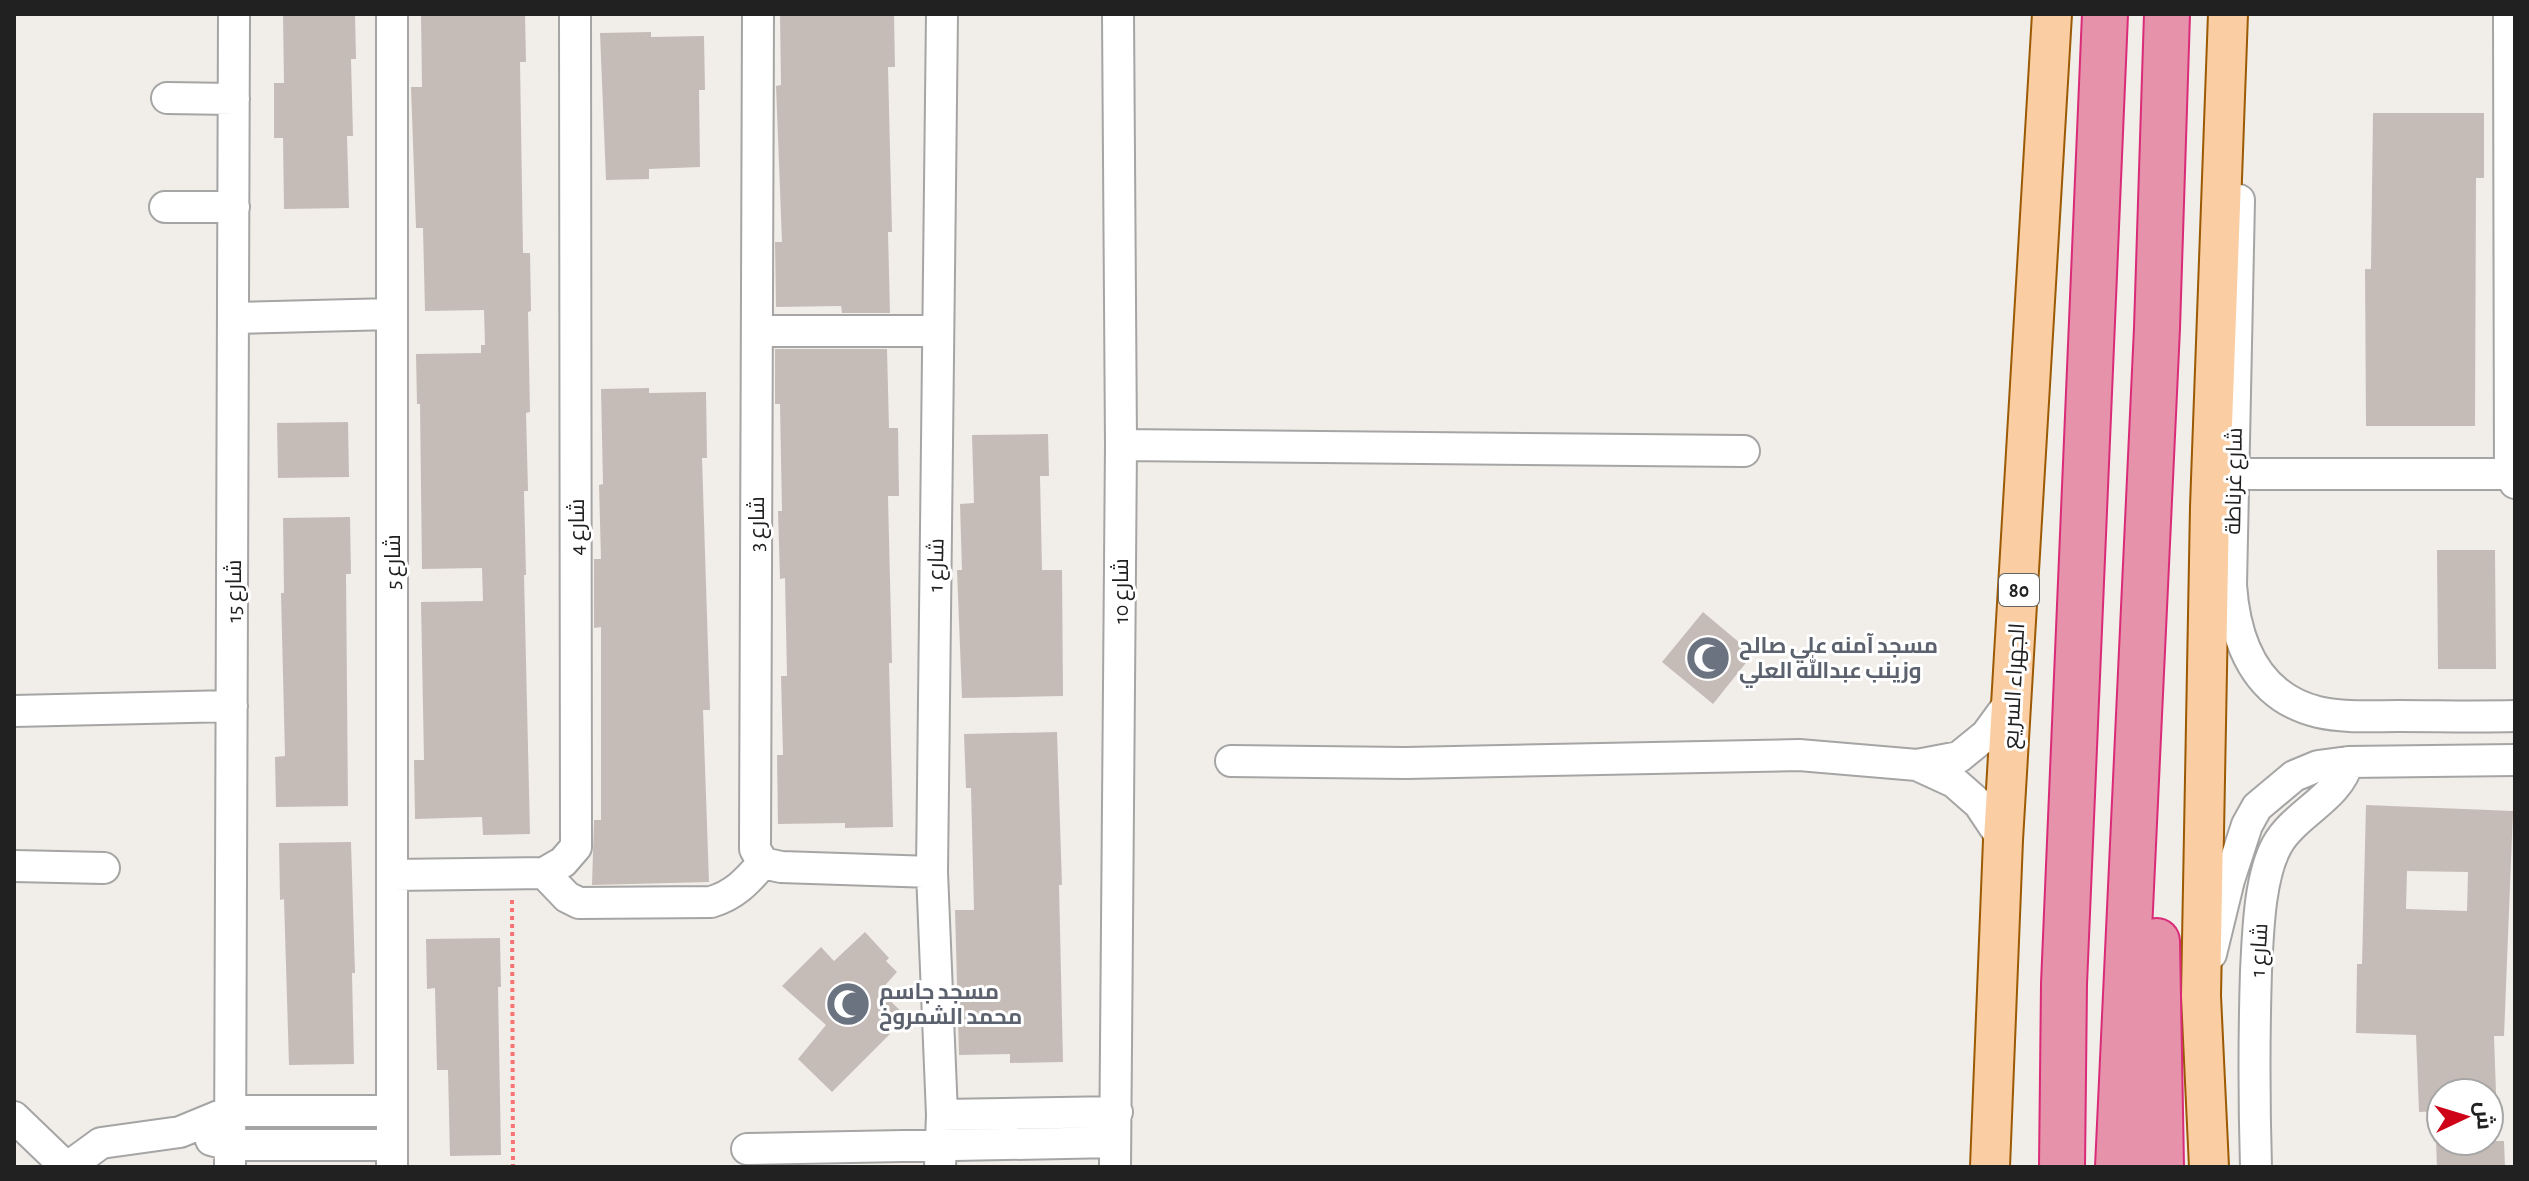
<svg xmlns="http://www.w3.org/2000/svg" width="2529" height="1181" font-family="'Alegreya Sans',Cairo,sans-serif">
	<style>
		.building { fill: #c6bcb7; fill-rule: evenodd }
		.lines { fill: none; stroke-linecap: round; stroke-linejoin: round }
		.minor-casing { stroke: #a5a5a5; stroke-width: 34 }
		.major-casing { stroke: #9b5a03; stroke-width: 42 }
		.highway-casing { stroke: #d92b77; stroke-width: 48 }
		.path { stroke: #f87372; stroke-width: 4; stroke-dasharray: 4 4; stroke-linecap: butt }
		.minor { stroke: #fff; stroke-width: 30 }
		.major { stroke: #facda3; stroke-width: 38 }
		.highway { stroke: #e692aa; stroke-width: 44 }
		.labels { text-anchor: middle; stroke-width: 6; stroke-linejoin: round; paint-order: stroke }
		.shield { fill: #fff; stroke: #646464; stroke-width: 2 }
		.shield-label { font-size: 20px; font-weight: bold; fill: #212121 }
		.street-label { font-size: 22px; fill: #212121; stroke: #fff }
		.worship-label { font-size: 22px; font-weight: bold; fill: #5b616d; stroke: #fff; text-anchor: start }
	</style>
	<rect width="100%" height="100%" fill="#f1ede8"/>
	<path class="building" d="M 283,14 L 355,14 L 356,59 L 351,59 L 353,136 L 347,136 L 349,208 L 284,209 L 283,138 L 274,138 L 274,83 L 284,83 Z
		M 421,14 L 525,14 L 526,62 L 520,62 L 523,253 L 530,253 L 531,311 L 528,312 L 530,412 L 526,413 L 528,491 L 524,491 L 526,575 L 524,575 L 530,834 L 483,835 L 482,817 L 415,819 L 414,760 L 424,760 L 421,602 L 483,601 L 482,568 L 422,569 L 420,404 L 417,404 L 416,354 L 481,353 L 481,345 L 485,345 L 484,310 L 425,311 L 423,228 L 416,228 L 411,87 L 422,87 Z
		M 780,14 L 894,14 L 895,67 L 888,67 L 892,232 L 888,232 L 890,313 L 842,313 L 841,306 L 776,307 L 775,242 L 782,242 L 776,86 L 781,85 Z
		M 651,32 L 651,37 L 704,36 L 705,90 L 699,90 L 700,167 L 649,169 L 649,179 L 606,180 L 600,33 Z
		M 2373,113 L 2484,113 L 2484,178 L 2476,178 L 2475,426 L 2366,426 L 2365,269 L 2371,269 Z
		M 775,349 L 887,349 L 889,428 L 898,428 L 899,496 L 888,496 L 892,663 L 889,663 L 893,827 L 845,828 L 845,823 L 778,824 L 777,755 L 783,755 L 781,676 L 787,676 L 785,578 L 780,579 L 778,511 L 782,511 L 780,404 L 775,404 Z
		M 649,388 L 649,393 L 706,392 L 707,458 L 702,458 L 710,710 L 703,710 L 709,882 L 592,885 L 594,820 L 601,820 L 601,627 L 594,628 L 594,559 L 601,559 L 599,485 L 603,484 L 601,389 Z
		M 348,422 L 349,477 L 278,478 L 277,423 Z
		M 1048,434 L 1049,476 L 1040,476 L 1042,570 L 1062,570 L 1063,696 L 962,698 L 957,570 L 962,570 L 960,504 L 974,503 L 972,435 Z
		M 350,517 L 351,574 L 346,574 L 348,806 L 276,807 L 275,757 L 285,756 L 281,593 L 284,593 L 283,518 Z
		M 2437,550 L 2495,550 L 2496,669 L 2438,669 Z
		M 1703,612 L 1753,654 L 1713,704 L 1662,662 Z
		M 1057,732 L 1062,885 L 1059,885 L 1063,1062 L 1010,1063 L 1010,1054 L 959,1055 L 955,910 L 974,910 L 971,788 L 966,788 L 964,734 Z
		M 2366,805 L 2513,811 L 2504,1036 L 2494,1036 L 2496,1093 L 2441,1093 L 2441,1111 L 2419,1112 L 2416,1035 L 2356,1033 L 2357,964 L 2362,964 ZM 2407,871 L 2468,872 L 2467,911 L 2406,909 Z
		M 351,842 L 355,973 L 352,973 L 354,1064 L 289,1065 L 284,899 L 280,900 L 279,843 Z
		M 865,932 L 889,958 L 886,961 L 897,972 L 880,991 L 907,1017 L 832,1092 L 798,1059 L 826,1025 L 782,986 L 821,947 L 834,961 Z
		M 500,938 L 501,987 L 498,987 L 501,1155 L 450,1156 L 448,1070 L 437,1070 L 435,988 L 427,989 L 426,939 Z
		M 2436,1141 L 2504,1141 L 2505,1167 L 2437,1167 Z"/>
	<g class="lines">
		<g class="minor-casing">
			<path id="minor" d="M 758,14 L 755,849 L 763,863 L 781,867 L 932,872
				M 2509,14 L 2510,474 L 2515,483
				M 167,98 L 234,99
				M 2239,200 L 2231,585 C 2235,642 2256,697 2318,712 C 2344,718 2371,716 2398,716 C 2437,716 2476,717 2515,716
				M 165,207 L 234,207
				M 233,318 L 392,314
				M 757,331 L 938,331
				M 1121,445 L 1744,451
				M 2233,474 L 2510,474
				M 14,711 L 232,706
				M 1231,761 L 1406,763 L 1799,755 L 1917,765 L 1959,757 L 1986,735 L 2013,698
				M 1917,765 L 1954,782 L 1979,804 L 2003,840
				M 14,866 L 104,868
				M 544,873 L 567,897 L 579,903 L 711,902 C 735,895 747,881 763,863
				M 392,875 L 544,873 L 563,862 L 576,847 L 575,14
				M 2211,954 L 2229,880 L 2247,825 L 2257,807 L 2294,776 L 2318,766 L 2348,762 L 2515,760
				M 942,1115 L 1117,1112
				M 14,1117 L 66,1167
				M 211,1140 L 230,1145 L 392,1145
				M 747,1149 L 1115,1142
				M 68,1167 L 101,1143 L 180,1132 L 231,1111 L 392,1111
				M 230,1167 L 234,14
				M 392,1167 L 392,14
				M 940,1167 L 942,1115 L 932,872 L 942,14
				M 1115,1167 L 1121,445 L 1118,14
				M 2256,1167 C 2254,1102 2254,1036 2256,971 C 2258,934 2259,878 2277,845 C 2295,813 2339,798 2348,762"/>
		</g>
		<g class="major-casing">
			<path id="major" d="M 1990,1167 L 2003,840 L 2052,14
				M 2209,1167 L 2201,996 L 2210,507 L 2228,14"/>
		</g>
		<g class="highway-casing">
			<path id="highway" d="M 2157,941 L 2161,1167
				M 2062,1167 L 2064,984 L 2105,14
				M 2118,1167 L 2157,328 L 2167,14"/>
		</g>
		<path class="path" d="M 512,900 L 513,1167"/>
		<use href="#minor" class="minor"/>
		<use href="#major" class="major"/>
		<use href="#highway" class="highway"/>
	</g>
	<defs>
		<g id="mosque-disc" transform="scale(2.3)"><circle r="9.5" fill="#6b7280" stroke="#fff"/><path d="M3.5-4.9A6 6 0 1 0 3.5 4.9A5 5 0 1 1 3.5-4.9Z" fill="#fff"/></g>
	</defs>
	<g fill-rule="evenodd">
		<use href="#mosque-disc" x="1708" y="658"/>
		<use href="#mosque-disc" x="848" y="1004"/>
	</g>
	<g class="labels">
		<rect class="shield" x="1999" y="574" width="40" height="32" rx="6"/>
		<g class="shield-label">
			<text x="2019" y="597">80</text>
		</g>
		<g class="street-label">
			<text transform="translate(2233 481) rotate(-89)" y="8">شارع غرناطة</text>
			<text transform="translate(756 524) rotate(-90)" y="8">شارع 3</text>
			<text transform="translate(576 527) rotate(-90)" y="8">شارع 4</text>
			<text transform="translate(392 562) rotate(-90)" y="8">شارع 5</text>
			<text transform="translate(935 565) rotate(-89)" y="8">شارع 1</text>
			<text transform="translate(233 591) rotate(-90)" y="8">شارع 15</text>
			<text transform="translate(1120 591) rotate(-90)" y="8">شارع 10</text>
			<text transform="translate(2013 686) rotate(-87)" y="8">الجهراء السريع</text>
			<text transform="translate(2258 950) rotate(-87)" y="8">شارع 1</text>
		</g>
		<g class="worship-label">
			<text x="1739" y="653">مسجد آمنه علي صالح<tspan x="1739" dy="25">وزينب عبدالله العلي</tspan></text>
			<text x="879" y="999">مسجد جاسم<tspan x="879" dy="25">محمد الشمروخ</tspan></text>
		</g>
	</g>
	<rect width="2529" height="1181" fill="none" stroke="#212121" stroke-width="32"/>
	<g transform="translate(2465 1117) rotate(86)"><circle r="38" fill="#ffffff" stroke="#a6a6a6" stroke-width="2"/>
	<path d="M0-6L14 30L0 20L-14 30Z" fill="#ce0317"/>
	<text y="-12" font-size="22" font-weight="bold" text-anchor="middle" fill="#212121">ش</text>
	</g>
</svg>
